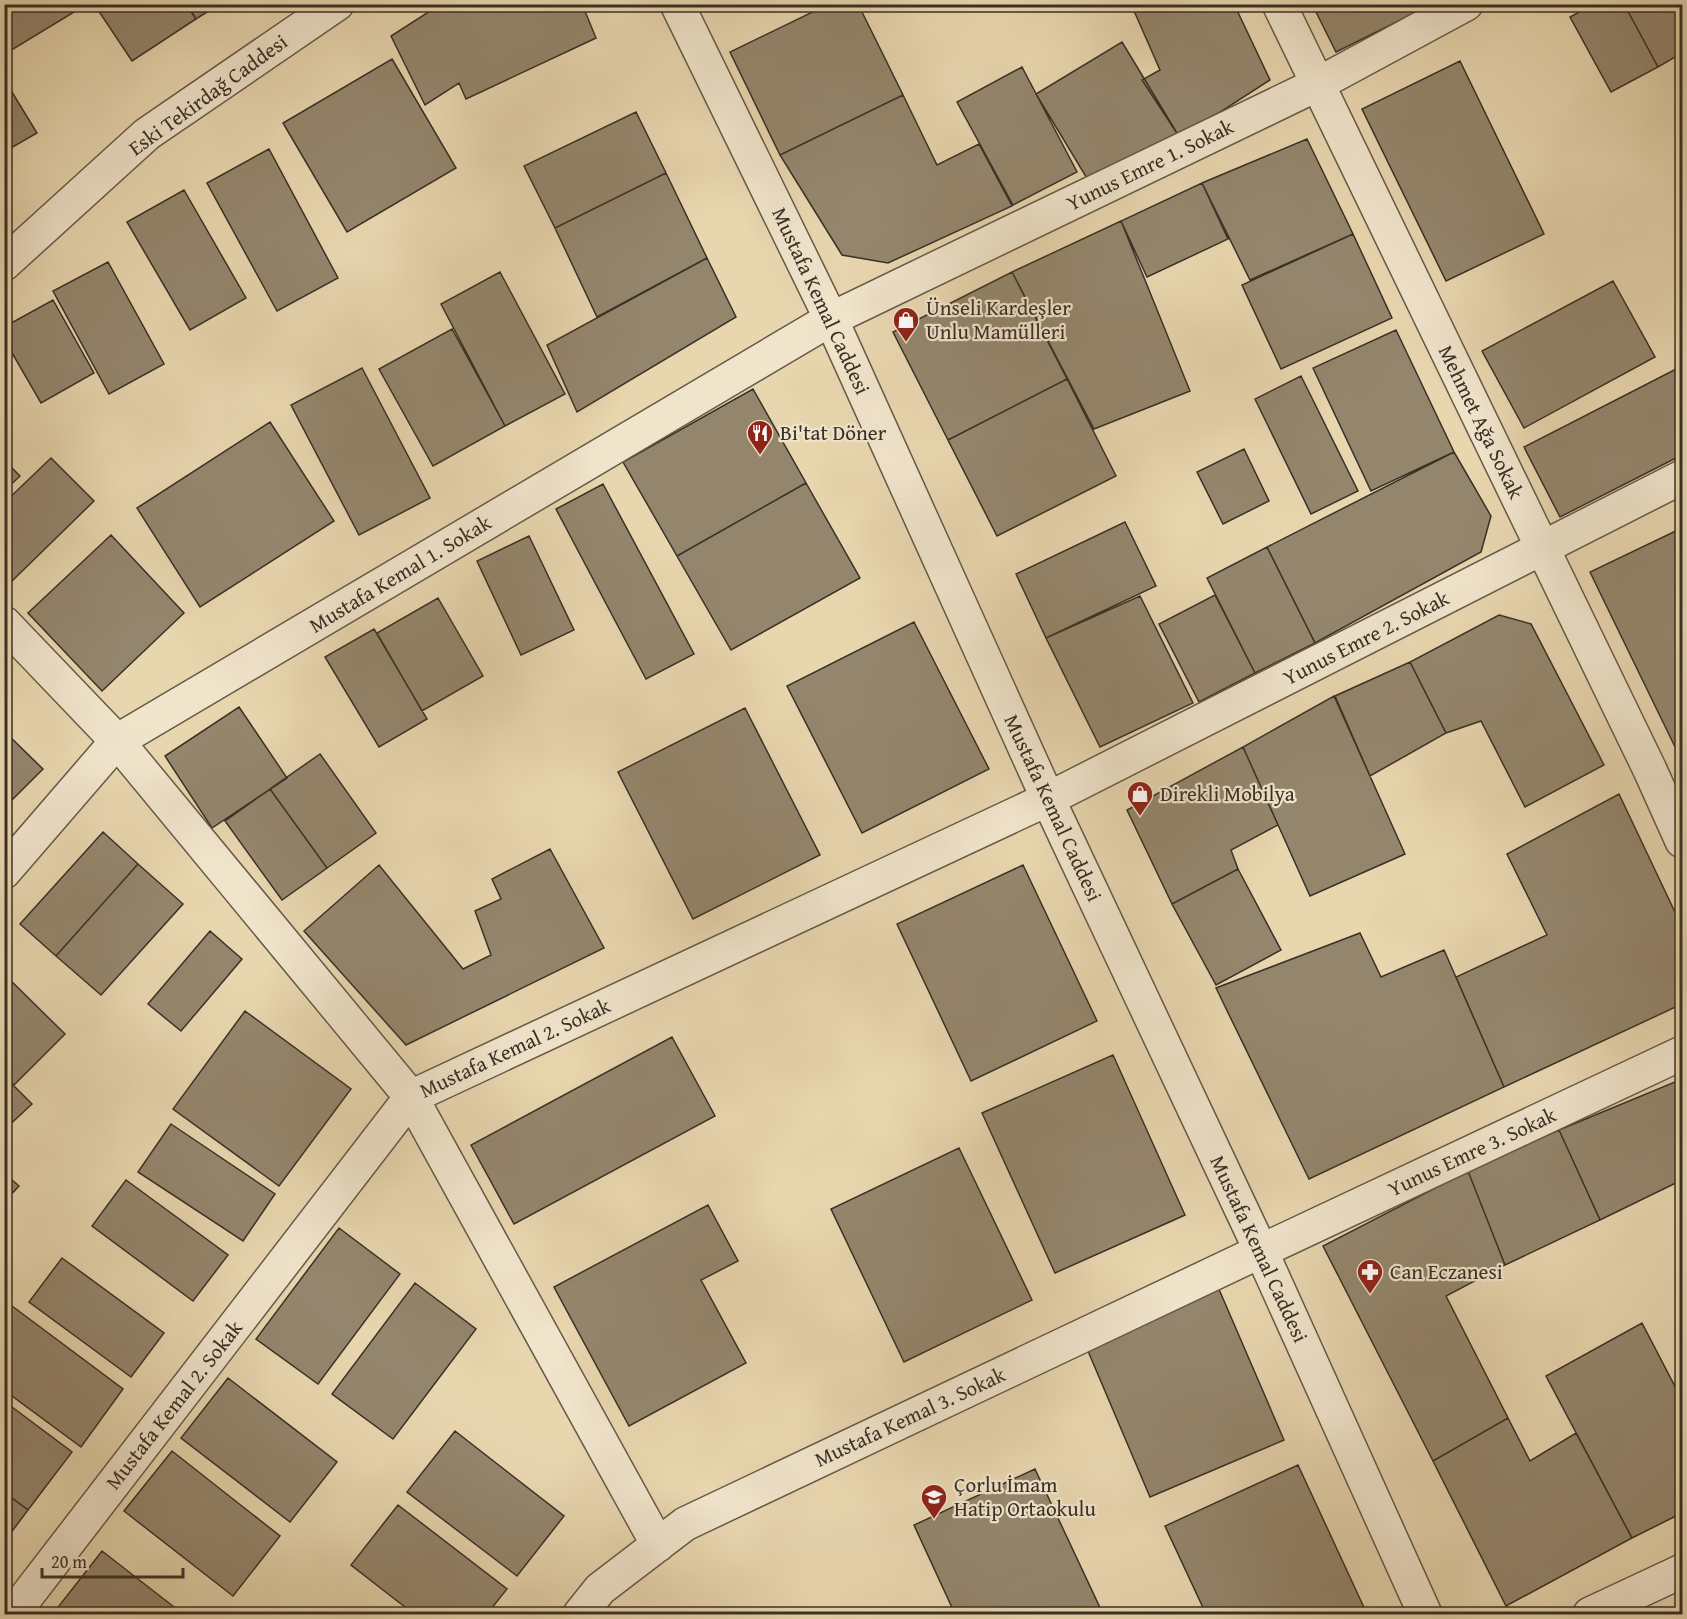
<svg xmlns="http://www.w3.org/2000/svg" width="1687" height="1619" font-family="'Gentium Book Plus',serif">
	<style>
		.building { fill: #94866d; stroke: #393026; stroke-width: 1.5 }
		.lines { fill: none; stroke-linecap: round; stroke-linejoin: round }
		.minor-casing { stroke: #655a48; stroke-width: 36 }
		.tertiary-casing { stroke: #655a48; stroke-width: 36 }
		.minor { stroke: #f0e4cb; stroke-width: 33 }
		.tertiary { stroke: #f0e4cb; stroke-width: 33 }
		.labels { text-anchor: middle; stroke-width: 4.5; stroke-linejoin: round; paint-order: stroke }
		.street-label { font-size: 21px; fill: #393026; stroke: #f0e4cb }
		.poi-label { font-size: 21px; fill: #393026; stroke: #f0e4cb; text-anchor: start }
	</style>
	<rect width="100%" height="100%" fill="#e8d6af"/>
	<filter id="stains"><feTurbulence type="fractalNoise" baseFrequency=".00333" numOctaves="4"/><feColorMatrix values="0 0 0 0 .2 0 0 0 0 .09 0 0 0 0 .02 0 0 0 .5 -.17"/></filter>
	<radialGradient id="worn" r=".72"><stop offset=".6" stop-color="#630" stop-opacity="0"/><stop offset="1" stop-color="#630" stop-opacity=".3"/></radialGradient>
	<path class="building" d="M 4,4 L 83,4 L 84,6 L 5,54 Z
		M 94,4 L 186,4 L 196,19 L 132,61 Z
		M 187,4 L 220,4 L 196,19 Z
		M 441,4 L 582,4 L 596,38 L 466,99 L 459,83 L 425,105 L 391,36 Z
		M 829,4 L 858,4 L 903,95 L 780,155 L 730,52 Z
		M 1131,4 L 1234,4 L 1270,80 L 1180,138 L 1142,80 L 1160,70 Z
		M 1312,4 L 1426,4 L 1427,7 L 1336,52 Z
		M 1594,4 L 1624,4 L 1658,67 L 1611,92 L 1570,17 Z
		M 1624,4 L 1682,4 L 1682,53 L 1658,67 Z
		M 1122,42 L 1180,138 L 1094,190 L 1036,94 Z
		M 392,59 L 456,168 L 347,232 L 283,123 Z
		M 1460,61 L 1544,234 L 1446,281 L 1362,109 Z
		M 1022,67 L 1077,172 L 1013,205 L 957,102 Z
		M 4,79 L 37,133 L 4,152 Z
		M 903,95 L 937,165 L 979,144 L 1012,206 L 888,263 L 842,255 L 780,155 Z
		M 636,112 L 666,173 L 555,228 L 524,166 Z
		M 1307,139 L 1353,234 L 1250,280 L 1202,183 Z
		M 269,149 L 338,278 L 277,311 L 207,183 Z
		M 666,173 L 707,258 L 597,317 L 555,228 Z
		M 1202,183 L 1228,239 L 1147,277 L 1121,221 Z
		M 184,190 L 246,298 L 190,330 L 127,222 Z
		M 1121,221 L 1190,391 L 1094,429 L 1012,272 Z
		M 1353,234 L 1392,318 L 1281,369 L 1242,285 Z
		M 707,258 L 736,317 L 577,412 L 547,345 Z
		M 108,262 L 164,364 L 109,394 L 53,291 Z
		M 500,272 L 565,394 L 505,426 L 441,304 Z
		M 1012,272 L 1067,379 L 948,440 L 893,332 Z
		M 1613,281 L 1655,357 L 1524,428 L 1482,351 Z
		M 53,300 L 94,373 L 41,403 L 4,339 L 4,327 Z
		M 452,329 L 505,426 L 433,466 L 379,369 Z
		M 1396,330 L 1454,452 L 1371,491 L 1313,368 Z
		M 1682,366 L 1682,455 L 1560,517 L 1524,447 Z
		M 362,368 L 430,498 L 359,535 L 291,405 Z
		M 1301,376 L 1358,491 L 1311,514 L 1255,399 Z
		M 1067,379 L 1116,476 L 997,536 L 948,440 Z
		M 753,389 L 806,483 L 677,556 L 623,462 Z
		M 270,422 L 334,521 L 200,607 L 137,508 Z
		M 1244,449 L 1269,501 L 1223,524 L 1197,472 Z
		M 1454,452 L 1491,516 L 1481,552 L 1315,643 L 1267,547 Z
		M 51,458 L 94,501 L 11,582 L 4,576 L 4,503 Z
		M 4,460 L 20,476 L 4,491 Z
		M 806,483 L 860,578 L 731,650 L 677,556 Z
		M 603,484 L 694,654 L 646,679 L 556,509 Z
		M 1125,522 L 1156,586 L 1046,638 L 1016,574 Z
		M 1682,528 L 1682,748 L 1677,751 L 1590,572 Z
		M 111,535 L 184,613 L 102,691 L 28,613 Z
		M 529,536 L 574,630 L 521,655 L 477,561 Z
		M 1267,547 L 1315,643 L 1255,673 L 1207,578 Z
		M 1215,595 L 1255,673 L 1199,702 L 1159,624 Z
		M 1140,596 L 1193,703 L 1100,747 L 1046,638 Z
		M 438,598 L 483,676 L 422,711 L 377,633 Z
		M 1499,615 L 1531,624 L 1604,765 L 1525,807 L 1481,721 L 1446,733 L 1410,662 Z
		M 914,622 L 989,769 L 862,833 L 787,686 Z
		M 374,629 L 427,719 L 379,747 L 325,657 Z
		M 1410,662 L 1446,733 L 1370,776 L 1335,696 Z
		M 1334,696 L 1405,854 L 1310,896 L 1243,747 Z
		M 239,707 L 287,778 L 212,828 L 165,756 Z
		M 745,708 L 820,855 L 693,919 L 618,772 Z
		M 4,731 L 43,769 L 4,808 Z
		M 1243,747 L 1278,825 L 1231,850 L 1238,869 L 1172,904 L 1127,810 Z
		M 320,754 L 376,833 L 327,868 L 270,789 Z
		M 270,789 L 327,868 L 282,900 L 225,821 Z
		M 1619,794 L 1682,927 L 1682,1004 L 1504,1087 L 1456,977 L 1547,935 L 1507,854 Z
		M 103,832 L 138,864 L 56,956 L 20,924 Z
		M 550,849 L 604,948 L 406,1045 L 304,931 L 379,865 L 463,969 L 491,955 L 475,911 L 501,899 L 492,879 Z
		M 138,864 L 183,904 L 101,995 L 56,956 Z
		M 1023,865 L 1097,1021 L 971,1081 L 897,924 Z
		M 1238,869 L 1281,950 L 1216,985 L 1172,904 Z
		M 210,931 L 242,959 L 181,1031 L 148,1004 Z
		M 1360,933 L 1381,977 L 1444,950 L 1504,1087 L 1309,1179 L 1216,988 Z
		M 4,974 L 65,1034 L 14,1085 L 4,1076 Z
		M 245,1011 L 351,1089 L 279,1186 L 173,1109 Z
		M 672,1037 L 715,1116 L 514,1224 L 471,1145 Z
		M 1113,1055 L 1185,1215 L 1055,1273 L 982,1113 Z
		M 4,1076 L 32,1104 L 4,1130 Z
		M 1682,1079 L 1682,1180 L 1600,1220 L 1559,1130 Z
		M 171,1124 L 275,1194 L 243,1241 L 138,1172 Z
		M 1559,1130 L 1600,1220 L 1505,1265 L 1468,1171 Z
		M 959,1148 L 1032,1300 L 904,1362 L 831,1209 Z
		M 1468,1171 L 1505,1265 L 1446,1296 L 1508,1418 L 1433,1461 L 1323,1246 Z
		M 4,1173 L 19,1186 L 4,1202 Z
		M 126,1180 L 228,1255 L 193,1301 L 92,1226 Z
		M 708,1205 L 738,1261 L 701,1280 L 746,1363 L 629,1426 L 554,1287 Z
		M 339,1228 L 400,1274 L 318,1384 L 256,1339 Z
		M 62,1258 L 164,1333 L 131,1377 L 29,1302 Z
		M 1215,1280 L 1284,1440 L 1150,1497 L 1082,1337 Z
		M 415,1283 L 476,1329 L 393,1439 L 332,1394 Z
		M 8,1303 L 123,1389 L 81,1447 L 4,1390 L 4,1308 Z
		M 1642,1323 L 1682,1400 L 1682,1513 L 1632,1538 L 1546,1376 Z
		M 228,1378 L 337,1462 L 290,1522 L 181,1438 Z
		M 4,1401 L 72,1452 L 28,1510 L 4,1492 Z
		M 1508,1418 L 1530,1461 L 1576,1433 L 1632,1538 L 1506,1606 L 1433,1461 Z
		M 455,1431 L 564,1516 L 517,1576 L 407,1492 Z
		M 172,1451 L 280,1536 L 233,1596 L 124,1511 Z
		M 1298,1465 L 1367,1614 L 1206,1614 L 1165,1526 Z
		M 1035,1469 L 1103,1614 L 955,1614 L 914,1525 Z
		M 4,1492 L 28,1510 L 4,1542 Z
		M 398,1505 L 507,1589 L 487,1614 L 414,1614 L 351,1565 Z
		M 102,1551 L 183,1614 L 59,1614 L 55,1611 Z"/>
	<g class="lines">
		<g class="minor-casing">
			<path id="minor" d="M 1279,4 L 1650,770 L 1682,841
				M 4,623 L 117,741 L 411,1097 L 658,1545
				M 4,872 L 117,741 L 831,319 L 1318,84 L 1466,4
				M 13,1614 L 411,1097 L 1048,799 L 1682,477
				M 580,1614 L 600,1589 L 685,1524 L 1261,1251 L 1682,1053
				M 1590,1614 L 1682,1571"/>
		</g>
		<g class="tertiary-casing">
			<path id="tertiary" d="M 677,4 L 831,319 L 1048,799 L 1261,1251 L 1425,1614
				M 4,264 L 147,134 L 337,4"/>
		</g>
		<use href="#minor" class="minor"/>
		<use href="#tertiary" class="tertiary"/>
	</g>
	<defs>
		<g id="shop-pin" transform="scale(1.35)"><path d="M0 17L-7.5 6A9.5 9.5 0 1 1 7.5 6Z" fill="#8f2418" stroke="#f0e4cb"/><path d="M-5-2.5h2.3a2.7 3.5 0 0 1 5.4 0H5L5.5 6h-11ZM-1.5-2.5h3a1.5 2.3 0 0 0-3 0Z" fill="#fff"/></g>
		<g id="restaurant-pin" transform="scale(1.35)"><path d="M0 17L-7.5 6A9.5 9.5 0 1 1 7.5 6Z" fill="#8f2418" stroke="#f0e4cb"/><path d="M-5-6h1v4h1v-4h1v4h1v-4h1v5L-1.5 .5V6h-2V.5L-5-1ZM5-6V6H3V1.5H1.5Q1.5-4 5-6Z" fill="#fff"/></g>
		<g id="pharmacy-pin" transform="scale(1.35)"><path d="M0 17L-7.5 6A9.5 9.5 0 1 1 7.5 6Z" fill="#8f2418" stroke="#f0e4cb"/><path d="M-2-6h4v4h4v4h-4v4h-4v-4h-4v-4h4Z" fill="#fff"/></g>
		<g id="school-pin" transform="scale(1.35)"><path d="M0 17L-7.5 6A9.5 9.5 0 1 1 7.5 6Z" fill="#8f2418" stroke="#f0e4cb"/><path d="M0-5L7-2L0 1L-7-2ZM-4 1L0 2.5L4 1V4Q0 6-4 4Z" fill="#fff"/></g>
	</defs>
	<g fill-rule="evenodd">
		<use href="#shop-pin" x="906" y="320"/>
		<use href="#restaurant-pin" x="760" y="433"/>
		<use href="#shop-pin" x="1140" y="794"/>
		<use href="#pharmacy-pin" x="1370" y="1272"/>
		<use href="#school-pin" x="934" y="1497"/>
	</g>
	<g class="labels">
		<g class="street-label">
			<text transform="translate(208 95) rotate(-36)" y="7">Eski Tekirdağ Caddesi</text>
			<text transform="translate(1150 165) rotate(-26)" y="7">Yunus Emre 1. Sokak</text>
			<text transform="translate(821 301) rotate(65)" y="7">Mustafa Kemal Caddesi</text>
			<text transform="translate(1481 422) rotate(64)" y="7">Mehmet Ağa Sokak</text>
			<text transform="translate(400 574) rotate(-31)" y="7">Mustafa Kemal 1. Sokak</text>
			<text transform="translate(1366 638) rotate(-27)" y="7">Yunus Emre 2. Sokak</text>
			<text transform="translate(1053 808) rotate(65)" y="7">Mustafa Kemal Caddesi</text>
			<text transform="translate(515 1048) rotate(-25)" y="7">Mustafa Kemal 2. Sokak</text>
			<text transform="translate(1472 1152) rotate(-25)" y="7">Yunus Emre 3. Sokak</text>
			<text transform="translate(1259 1249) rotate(65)" y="7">Mustafa Kemal Caddesi</text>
			<text transform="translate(174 1405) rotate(-52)" y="7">Mustafa Kemal 2. Sokak</text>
			<text transform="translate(910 1417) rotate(-25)" y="7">Mustafa Kemal 3. Sokak</text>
		</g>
		<g class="poi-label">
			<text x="926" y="315">Ünseli Kardeşler<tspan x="926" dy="24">Unlu Mamülleri</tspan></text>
			<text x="780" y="440">Bi'tat Döner</text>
			<text x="1160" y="801">Direkli Mobilya</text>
			<text x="1390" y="1279">Can Eczanesi</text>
			<text x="954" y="1492">Çorlu İmam<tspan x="954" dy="24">Hatip Ortaokulu</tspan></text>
		</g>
	</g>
	<rect width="1687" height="1619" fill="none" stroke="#e8d6af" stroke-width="24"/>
	<rect x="6" y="6" width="1675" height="1607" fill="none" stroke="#393026" stroke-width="3"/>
	<rect x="12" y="12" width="1663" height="1595" fill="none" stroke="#393026" stroke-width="1.5"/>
	<path d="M42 1568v9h141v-9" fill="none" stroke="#393026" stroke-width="3"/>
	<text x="51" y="1568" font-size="18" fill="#393026" stroke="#f0e4cb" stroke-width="4.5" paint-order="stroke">20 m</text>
	<rect width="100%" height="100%" filter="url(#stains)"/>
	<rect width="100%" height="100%" fill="url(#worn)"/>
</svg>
